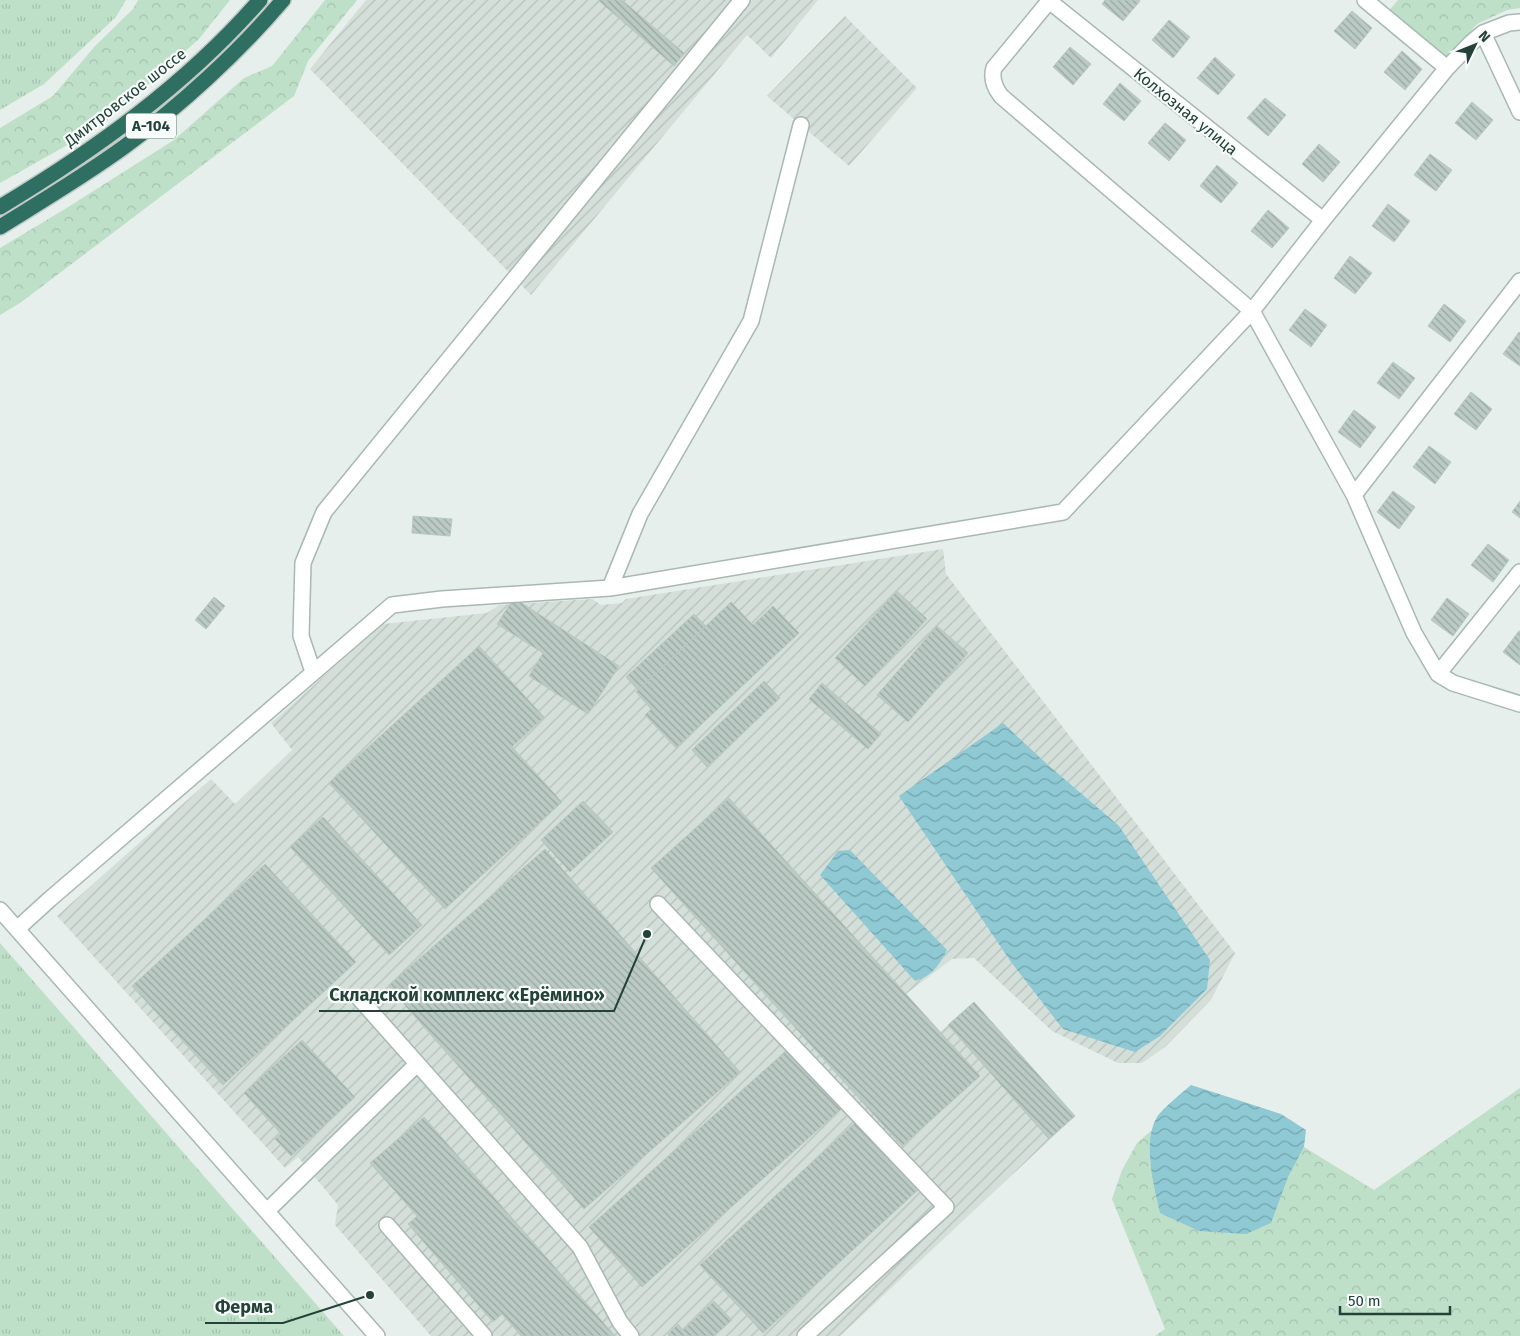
<svg xmlns="http://www.w3.org/2000/svg" width="1520" height="1336" font-family="'Fira Sans',sans-serif">
	<style>
		.industrial { fill: url(#industrial-furrows) }
		.grass { fill: url(#grass-tufts) }
		.forest { fill: url(#forest-crowns) }
		.water { fill: url(#water-waves) }
		.building { fill: url(#building-back-hatch); stroke: #b8c9c2 }
		.lines { fill: none; stroke-linecap: round; stroke-linejoin: round }
		.minor-casing { stroke: #a8b8b2; stroke-width: 18 }
		.highway-casing { stroke: #c2cac8; stroke-width: 18 }
		.minor { stroke: #fff; stroke-width: 15 }
		.highway { stroke: #2f6f62; stroke-width: 15 }
		.labels { text-anchor: middle; stroke-width: 4.5; stroke-linejoin: round; paint-order: stroke }
		.shield { fill: #f7fbf9; stroke: #637a73; stroke-width: 1 }
		.shield-label { font-size: 15px; font-weight: bold; fill: #24423a }
		.street-label { font-size: 16px; fill: #24423a; stroke: #f7fbf9 }
		.leader { fill: none; stroke: #24423a; stroke-width: 2 }
		.callout-dot { fill: #24423a; stroke: #f7fbf9; stroke-width: 2 }
		.callout-label { font-size: 18px; text-anchor: middle; font-weight: bold; fill: #24423a; stroke: #f7fbf9; stroke-width: 4.5; stroke-linejoin: round; paint-order: stroke }
	</style>
	<defs>
		<pattern id="industrial-furrows" width="10" height="10" patternUnits="userSpaceOnUse" patternTransform="scale(1.25)"><rect width="10" height="10" fill="#d4dfda"/><path d="M-1 1l2-2M0 10L10 0M9 11l2-2" fill="none" stroke="#b6c1bc"/></pattern>
		<pattern id="grass-tufts" width="24" height="20" patternUnits="userSpaceOnUse" patternTransform="scale(1.25)"><rect width="24" height="20" fill="#bfe0c8"/><path d="M3 7l-1-3M5 7V3M7 7l1-3M15 17l-1-3M17 17v-4M19 17l1-3" fill="none" stroke="#a4c1ad"/></pattern>
		<pattern id="forest-crowns" width="20" height="18" patternUnits="userSpaceOnUse" patternTransform="scale(1.25)"><rect width="20" height="18" fill="#bfe0c8"/><path d="M2 6a3 3 0 1 1 6 0M12 15a3 3 0 1 1 6 0" fill="none" stroke="#a4c1ad"/></pattern>
		<pattern id="water-waves" width="16" height="10" patternUnits="userSpaceOnUse" patternTransform="scale(1.25)"><rect width="16" height="10" fill="#8ec9d4"/><path d="M0 5q4-4 8 0t8 0" fill="none" stroke="#74a5ad"/></pattern>
		<pattern id="building-back-hatch" width="6" height="6" patternUnits="userSpaceOnUse" patternTransform="scale(1.25)"><rect width="6" height="6" fill="#bbcac4"/><path d="M-1 5l2 2M0 0l6 6M5-1l2 2" fill="none" stroke="#98a6a0"/></pattern>
	</defs>
	<rect width="100%" height="100%" fill="#e6efeb"/>
	<path class="industrial" d="M 366,0 L 818,0 L 771,58 L 747,35 L 531,295 L 310,69 Z
		M 845,16 L 917,88 L 849,166 L 767,96 Z
		M 943,549 L 946,574 L 1235,953 L 1211,1000 L 1165,1047 L 1142,1063 L 1118,1063 L 1052,1031 L 974,958 L 952,959 L 906,994 L 940,1032 L 974,1002 L 1075,1116 L 840,1336 L 431,1336 L 335,1225 L 338,1205 L 298,1157 L 285,1168 L 57,916 L 211,779 L 235,804 L 292,750 L 271,723 L 383,624 L 487,613 L 499,605 L 592,599 L 601,605 L 622,603 L 626,599 Z"/>
	<path class="grass" d="M 0,0 L 126,0 L 116,17 L 44,84 L 0,110 Z
		M 0,943 L 344,1336 L 0,1336 Z"/>
	<path class="forest" d="M 138,0 L 230,0 L 199,39 L 101,126 L 0,183 L 0,128 L 53,96 L 95,46 L 133,9 Z
		M 325,0 L 357,0 L 308,61 L 294,96 L 20,303 L 0,315 L 0,248 L 65,209 L 174,140 L 244,78 L 272,66 Z
		M 1398,0 L 1520,0 L 1520,8 L 1507,10 L 1477,24 L 1445,62 L 1387,13 Z
		M 1520,1088 L 1520,1336 L 1155,1336 L 1165,1329 L 1112,1199 L 1122,1170 L 1137,1143 L 1152,1130 L 1150,1164 L 1288,1177 L 1304,1147 L 1374,1190 Z"/>
	<path class="water" d="M 1003,723 L 1048,765 L 1119,826 L 1210,960 L 1207,989 L 1160,1036 L 1135,1052 L 1063,1029 L 1011,962 L 899,796 Z
		M 850,850 L 947,950 C 938,966 934,975 915,981 L 820,875 L 838,851 Z
		M 1191,1085 L 1281,1114 L 1306,1130 L 1304,1147 L 1288,1177 L 1271,1223 L 1246,1234 L 1199,1231 L 1160,1213 C 1154,1186 1142,1142 1157,1117 C 1163,1108 1182,1093 1191,1085 Z"/>
	<path class="building" d="M 598,0 L 622,0 L 684,53 L 674,66 Z
		M 1105,0 L 1139,0 L 1140,1 L 1123,21 L 1102,4 Z
		M 1352,11 L 1372,28 L 1355,49 L 1334,31 Z
		M 1169,20 L 1190,37 L 1173,58 L 1152,40 Z
		M 1070,47 L 1091,64 L 1073,85 L 1053,67 Z
		M 1402,51 L 1422,69 L 1405,90 L 1384,72 Z
		M 1215,57 L 1235,75 L 1218,95 L 1197,78 Z
		M 1120,83 L 1141,101 L 1124,121 L 1103,104 Z
		M 1265,98 L 1286,115 L 1268,136 L 1247,118 Z
		M 1472,102 L 1493,120 L 1476,140 L 1455,123 Z
		M 1165,123 L 1186,140 L 1169,161 L 1148,143 Z
		M 1319,144 L 1340,162 L 1323,182 L 1302,164 Z
		M 1430,154 L 1452,170 L 1436,191 L 1414,175 Z
		M 1217,165 L 1238,183 L 1221,203 L 1200,186 Z
		M 1388,204 L 1410,221 L 1394,242 L 1372,226 Z
		M 1268,210 L 1289,228 L 1272,248 L 1251,231 Z
		M 1350,256 L 1372,273 L 1355,294 L 1334,278 Z
		M 1444,304 L 1466,321 L 1450,342 L 1428,326 Z
		M 1305,309 L 1327,325 L 1311,347 L 1289,330 Z
		M 1519,332 L 1520,333 L 1520,366 L 1503,354 Z
		M 1393,362 L 1415,378 L 1399,399 L 1377,383 Z
		M 1471,392 L 1492,409 L 1476,430 L 1454,414 Z
		M 1354,410 L 1376,427 L 1360,448 L 1338,432 Z
		M 1429,446 L 1451,462 L 1435,484 L 1413,467 Z
		M 1393,491 L 1415,507 L 1399,529 L 1377,512 Z
		M 1520,501 L 1520,518 L 1512,512 Z
		M 413,516 L 452,519 L 450,536 L 412,533 Z
		M 1488,544 L 1509,560 L 1493,582 L 1471,565 Z
		M 897,591 L 927,619 L 865,686 L 835,658 Z
		M 214,597 L 225,606 L 206,629 L 195,620 Z
		M 514,598 L 619,666 L 588,714 L 529,676 L 543,653 L 497,624 Z
		M 1447,598 L 1469,614 L 1453,636 L 1431,620 Z
		M 731,602 L 753,625 L 773,606 L 799,633 L 676,748 L 645,715 L 651,709 L 636,692 Z
		M 694,614 L 706,626 L 638,690 L 626,677 Z
		M 937,626 L 968,653 L 908,722 L 877,695 Z
		M 1519,631 L 1520,631 L 1520,665 L 1503,652 Z
		M 479,646 L 544,717 L 512,747 L 562,802 L 445,909 L 329,783 Z
		M 764,681 L 780,698 L 707,767 L 692,750 Z
		M 822,683 L 881,734 L 868,749 L 809,699 Z
		M 729,798 L 980,1076 L 902,1146 L 651,868 Z
		M 583,801 L 613,832 L 570,872 L 541,840 Z
		M 323,817 L 422,925 L 389,955 L 290,847 Z
		M 545,849 L 740,1072 L 584,1209 L 388,986 Z
		M 265,864 L 356,962 L 223,1085 L 132,986 Z
		M 974,1002 L 1075,1116 L 1049,1139 L 948,1025 Z
		M 302,1040 L 355,1097 L 291,1156 L 275,1139 L 281,1134 L 244,1093 Z
		M 788,1049 L 841,1109 L 642,1287 L 589,1227 Z
		M 424,1117 L 615,1336 L 521,1336 L 502,1314 L 493,1322 L 408,1224 L 417,1216 L 370,1163 Z
		M 858,1120 L 920,1188 L 763,1333 L 700,1265 Z
		M 714,1301 L 732,1320 L 714,1336 L 669,1336 L 668,1334 L 678,1324 L 683,1330 Z"/>
	<g class="lines">
		<g class="minor-casing">
			<path id="minor" d="M 1050,0 L 994,68 C 991,78 994,87 1001,96 L 1252,311 L 1354,495 L 1414,633 L 1438,674 L 1453,683 L 1520,704
				M 1365,0 L 1447,68
				M 1049,1 L 1323,220
				M 1483,33 L 1520,112
				M 1354,495 L 1520,281
				M 610,588 L 640,514 L 751,321 L 801,125
				M 313,672 L 301,636 L 303,563 L 324,512 L 742,0
				M 1438,674 L 1520,572
				M 658,904 L 946,1207 L 805,1336
				M 0,910 L 377,1336
				M 17,929 L 50,899 L 392,605 L 442,599 L 610,588 L 1063,512 L 1252,311 L 1323,220 L 1447,68 L 1471,43 L 1483,33 L 1509,23 L 1520,22
				M 359,998 L 580,1247 L 620,1322 L 631,1336
				M 267,1211 L 417,1064
				M 387,1225 L 484,1336"/>
		</g>
		<g class="highway-casing">
			<path id="highway" d="M 0,207 C 95,150 187,84 260,0
				M 0,227 C 42,201 84,176 124,147 C 180,106 238,53 283,0"/>
		</g>
		<use href="#minor" class="minor"/>
		<use href="#highway" class="highway"/>
	</g>
	<g class="labels">
		<rect class="shield" x="126" y="113.5" width="50" height="25" rx="4"/>
		<g class="shield-label">
			<text x="151" y="131">А-104</text>
		</g>
		<g class="street-label">
			<text transform="translate(125 97) rotate(-38)" y="6">Дмитровское шоссе</text>
			<text transform="translate(1186 111) rotate(39)" y="6">Колхозная улица</text>
		</g>
	</g>
	<path class="leader" d="M647 934L614 1011H319M370 1295L283 1323H205"/>
	<g class="callout-dot">
		<circle cx="647" cy="934" r="5"/>
		<circle cx="370" cy="1295" r="5"/>
	</g>
	<g class="callout-label">
		<text x="467" y="1001">Складской комплекс «Ерёмино»</text>
		<text x="244" y="1313">Ферма</text>
	</g>
	<g transform="translate(1475 45) rotate(47)" stroke="#f7fbf9" stroke-width="4" paint-order="stroke">
	<path d="M0-4L9 19L0 12L-9 19Z" fill="#24423a"/>
	<text y="-8" font-size="14" font-weight="bold" text-anchor="middle" fill="#24423a">N</text>
	</g>
	<path d="M1340 1306v8h110v-8" fill="none" stroke="#24423a" stroke-width="2.5"/>
	<text x="1348" y="1306" font-size="15" fill="#24423a" stroke="#f7fbf9" stroke-width="4" paint-order="stroke">50 m</text>
</svg>
